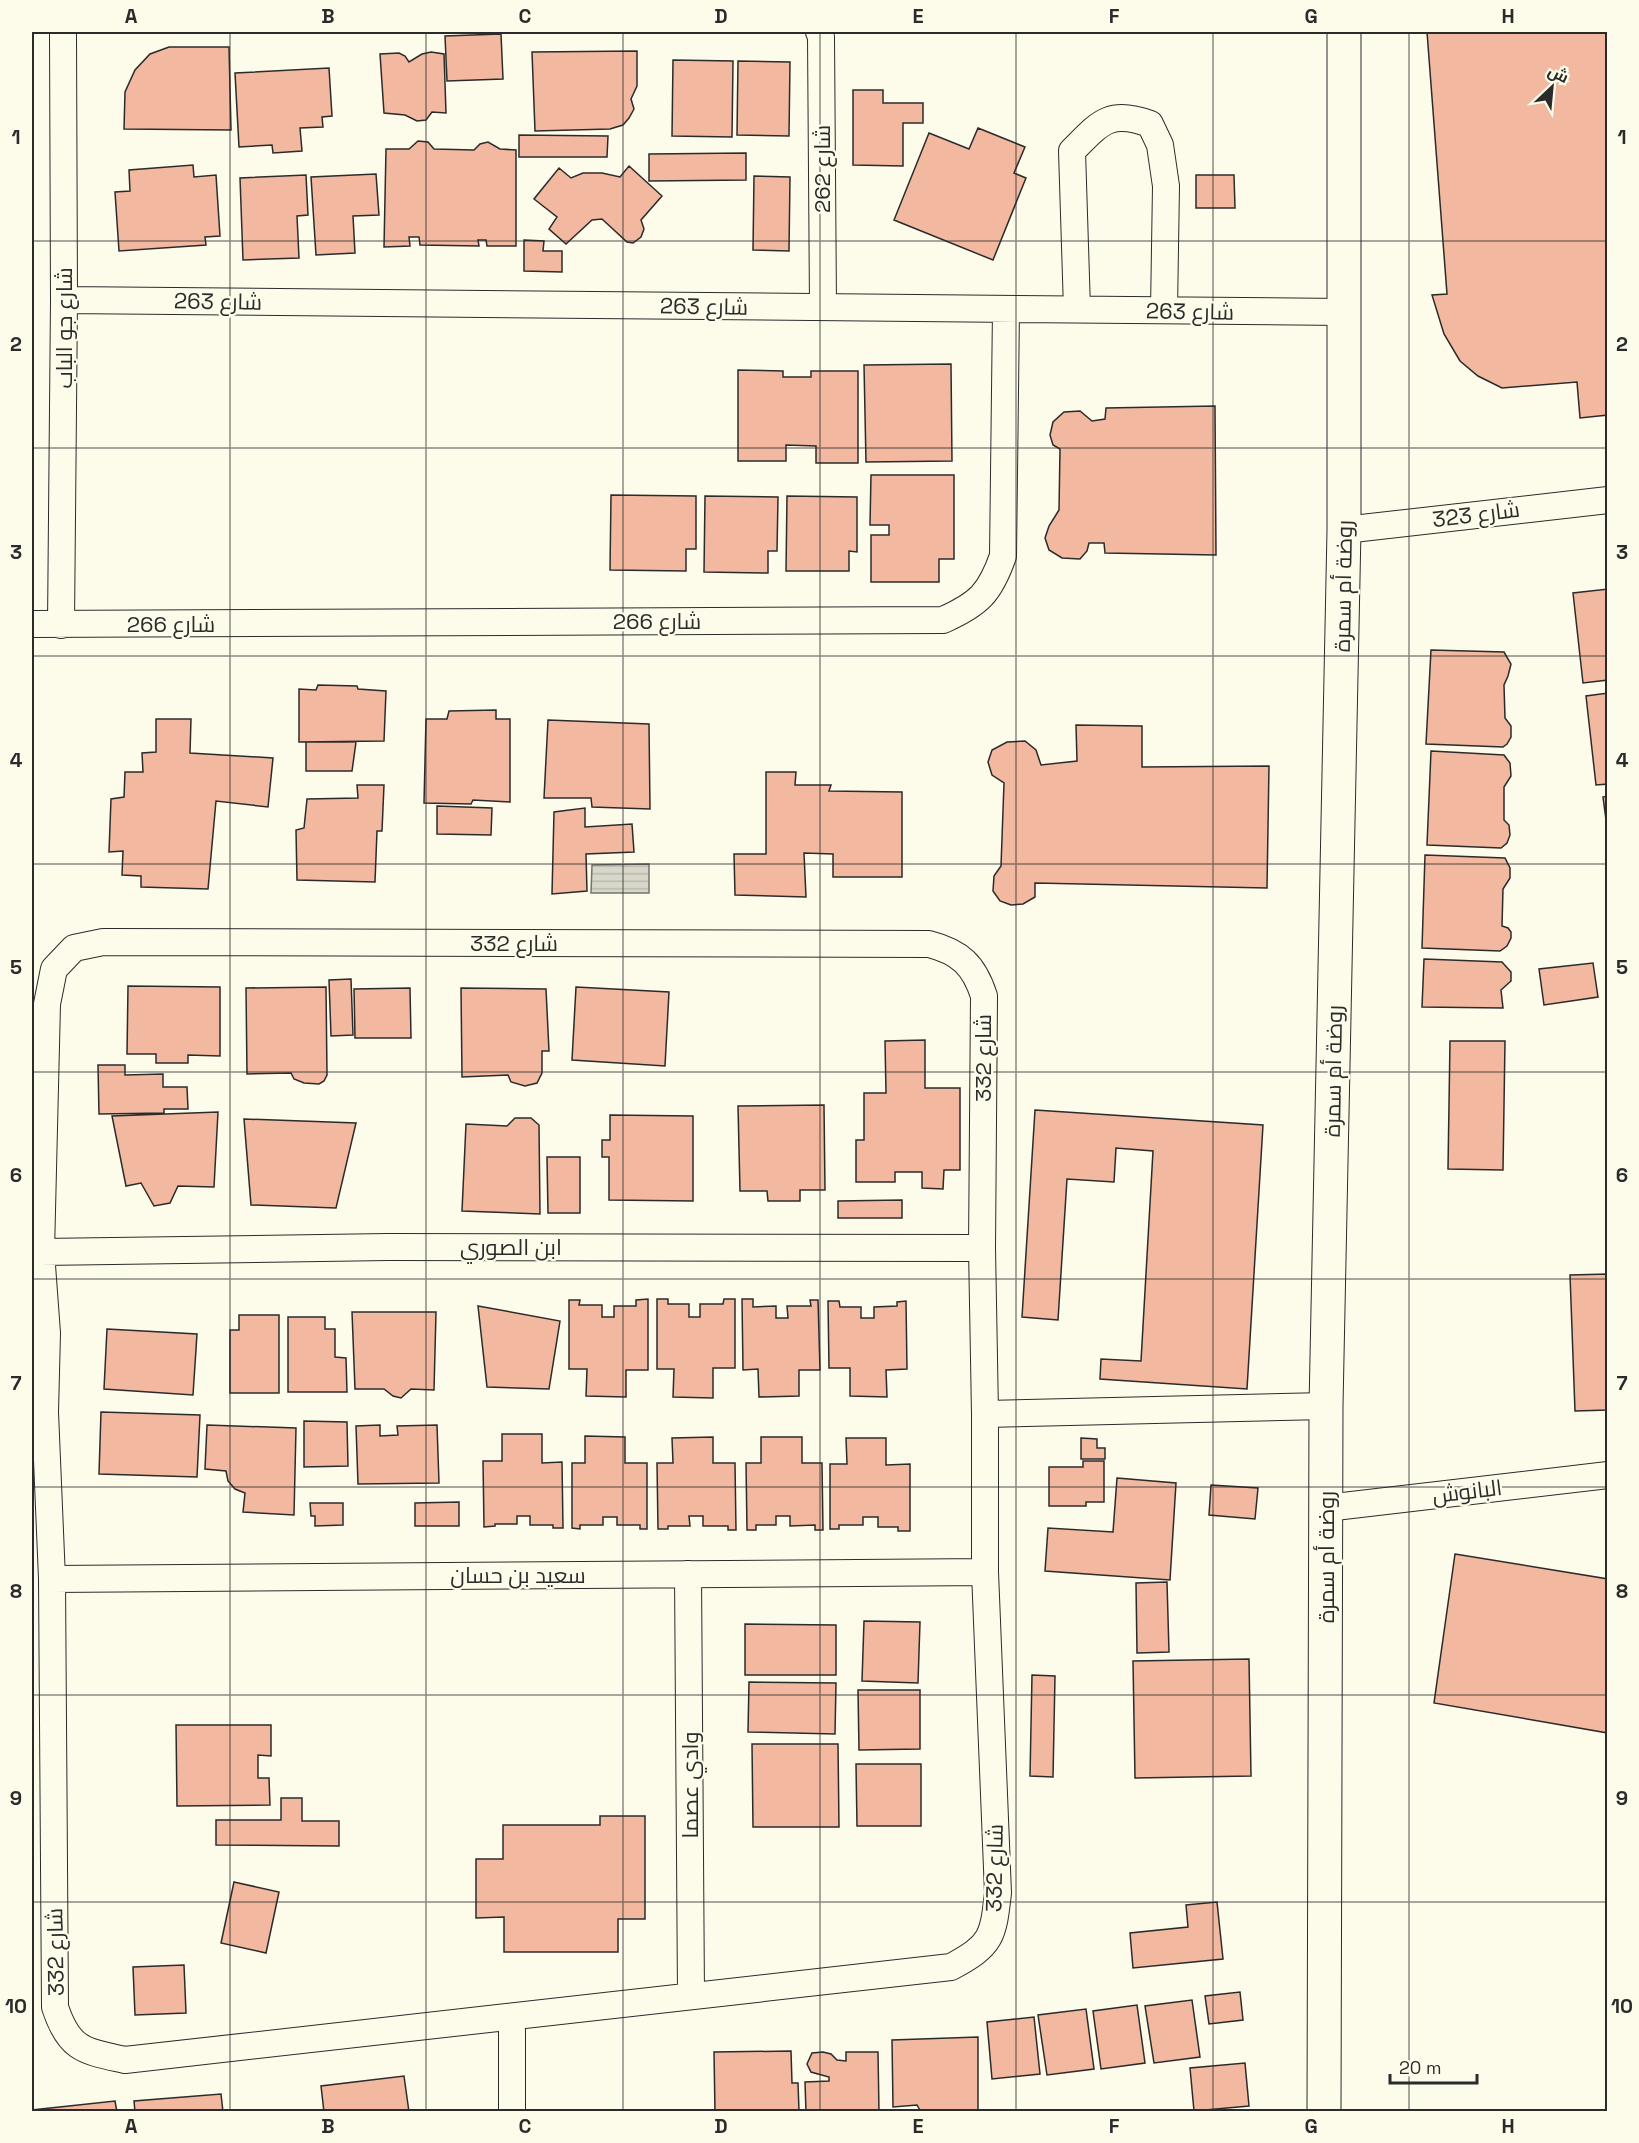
<svg xmlns="http://www.w3.org/2000/svg" width="1639" height="2143" font-family="'Space Grotesk',Cairo,sans-serif">
	<style>
		.water { fill: url(#water-rules); stroke: #74746e; stroke-width: 1.5 }
		.building { fill: #f2b8a0; stroke: #2b2b2b; stroke-width: 1.5 }
		.lines { fill: none; stroke-linecap: round; stroke-linejoin: round }
		.street-casing { stroke: #2b2b2b; stroke-width: 28 }
		.secondary-casing { stroke: #2b2b2b; stroke-width: 35 }
		.street { stroke: #fdfbea; stroke-width: 26 }
		.secondary { stroke: #fdfbea; stroke-width: 33 }
		.grid { fill: none; stroke: #2b2b2b; stroke-width: 1.5; stroke-opacity: 0.55 }
		.labels { text-anchor: middle; stroke-width: 4.5; stroke-linejoin: round; paint-order: stroke }
		.street-label { font-size: 22px; fill: #2b2b2b; stroke: #fdfbea }
		.neatline { fill: none; stroke: #2b2b2b; stroke-width: 2 }
		.grid-label { font-size: 20px; text-anchor: middle; font-weight: bold; fill: #2b2b2b }
	</style>
	<defs>
		<pattern id="water-rules" width="6" height="5" patternUnits="userSpaceOnUse" patternTransform="scale(1.5)"><rect width="6" height="5" fill="#d8d7c9"/><path d="M0 2.5h6" fill="none" stroke="#bab9ad"/></pattern>
	</defs>
	<rect width="100%" height="100%" fill="#fdfbea"/>
	<path class="water" d="M 649,864 L 649,893 L 591,893 L 592,865 Z"/>
	<path class="building" d="M 1427,32 L 1608,32 L 1608,415 L 1580,418 L 1577,382 L 1502,388 L 1478,376 L 1460,361 L 1444,334 L 1432,295 L 1447,294 Z
		M 501,34 L 503,79 L 447,81 L 445,36 Z
		M 169,47 L 229,47 L 231,130 L 124,129 L 125,92 L 135,70 L 150,54 Z
		M 637,51 L 637,86 L 631,99 L 634,109 L 629,118 L 623,125 L 610,129 L 535,131 L 532,52 Z
		M 431,52 L 444,54 L 446,113 L 432,112 L 426,120 L 417,121 L 405,115 L 384,113 L 380,54 L 399,53 L 405,56 L 409,62 L 422,54 Z
		M 673,60 L 733,61 L 732,137 L 672,136 Z
		M 738,61 L 790,62 L 789,136 L 737,135 Z
		M 329,68 L 332,116 L 322,117 L 323,127 L 300,128 L 302,151 L 273,153 L 272,145 L 239,147 L 235,73 Z
		M 853,90 L 883,90 L 883,103 L 923,103 L 923,123 L 903,123 L 903,166 L 853,165 Z
		M 978,128 L 1025,147 L 1014,173 L 1026,178 L 993,260 L 894,220 L 929,133 L 969,149 Z
		M 519,135 L 608,136 L 607,157 L 519,157 Z
		M 418,141 L 428,142 L 434,149 L 474,150 L 480,144 L 488,142 L 500,149 L 516,150 L 516,246 L 487,246 L 486,240 L 478,240 L 479,246 L 420,245 L 419,237 L 409,237 L 410,246 L 384,247 L 386,149 L 409,149 Z
		M 746,153 L 746,180 L 649,181 L 649,154 Z
		M 193,165 L 194,177 L 216,175 L 220,236 L 205,237 L 206,245 L 119,251 L 115,192 L 130,191 L 129,170 Z
		M 629,166 L 662,196 L 641,220 L 644,229 L 641,237 L 633,243 L 627,242 L 602,219 L 592,220 L 566,244 L 549,229 L 557,217 L 534,199 L 559,168 L 571,178 L 583,173 L 602,173 L 620,177 Z
		M 376,174 L 379,215 L 353,216 L 355,253 L 316,255 L 311,177 Z
		M 306,175 L 308,215 L 297,216 L 299,258 L 243,260 L 240,178 Z
		M 1196,175 L 1234,175 L 1235,208 L 1196,208 Z
		M 754,176 L 790,177 L 789,251 L 753,250 Z
		M 524,240 L 544,241 L 543,251 L 562,251 L 562,272 L 524,271 Z
		M 951,364 L 952,461 L 866,462 L 864,365 Z
		M 738,370 L 783,371 L 783,377 L 811,377 L 811,371 L 858,371 L 858,463 L 816,463 L 816,446 L 786,445 L 786,461 L 738,461 Z
		M 1215,406 L 1216,555 L 1105,553 L 1104,543 L 1089,543 L 1087,551 L 1080,559 L 1062,558 L 1049,550 L 1045,538 L 1049,526 L 1059,510 L 1060,449 L 1053,445 L 1050,435 L 1053,422 L 1064,412 L 1080,411 L 1092,421 L 1105,419 L 1106,408 Z
		M 871,475 L 954,475 L 954,559 L 939,559 L 939,582 L 871,582 L 871,535 L 889,535 L 889,525 L 870,525 Z
		M 611,495 L 696,496 L 696,549 L 686,549 L 686,571 L 610,570 Z
		M 705,496 L 778,497 L 777,551 L 768,551 L 768,573 L 704,572 Z
		M 787,496 L 857,497 L 857,552 L 849,551 L 849,571 L 786,571 Z
		M 1608,589 L 1608,680 L 1583,683 L 1573,593 Z
		M 1431,650 L 1504,652 L 1511,664 L 1508,676 L 1504,685 L 1505,718 L 1511,726 L 1511,737 L 1507,744 L 1503,747 L 1426,744 Z
		M 318,685 L 357,686 L 358,689 L 386,691 L 384,741 L 299,742 L 299,689 L 316,690 Z
		M 1608,693 L 1608,784 L 1596,785 L 1586,696 Z
		M 496,710 L 496,719 L 510,719 L 510,802 L 473,800 L 471,804 L 424,803 L 426,719 L 447,719 L 449,711 Z
		M 156,719 L 191,719 L 190,753 L 273,758 L 268,807 L 216,801 L 208,889 L 141,887 L 141,876 L 122,875 L 123,851 L 109,852 L 111,799 L 124,797 L 125,772 L 143,772 L 142,753 L 156,752 Z
		M 548,720 L 649,724 L 650,809 L 592,807 L 591,798 L 544,798 Z
		M 1076,725 L 1142,726 L 1142,767 L 1269,766 L 1267,888 L 1035,883 L 1035,897 L 1023,904 L 1011,905 L 1000,901 L 993,891 L 994,876 L 1001,866 L 1004,783 L 992,775 L 988,762 L 992,750 L 1007,742 L 1025,741 L 1036,750 L 1041,765 L 1077,761 Z
		M 306,742 L 356,742 L 352,771 L 306,771 Z
		M 1431,751 L 1504,755 L 1510,763 L 1511,776 L 1504,787 L 1504,820 L 1509,825 L 1510,835 L 1507,843 L 1501,848 L 1427,845 Z
		M 766,772 L 796,772 L 795,785 L 831,785 L 829,791 L 902,792 L 902,877 L 833,877 L 833,854 L 804,853 L 806,897 L 735,895 L 734,854 L 766,854 Z
		M 357,785 L 384,785 L 382,831 L 377,831 L 375,882 L 297,880 L 296,830 L 304,828 L 307,799 L 358,798 Z
		M 1608,796 L 1608,835 L 1603,797 Z
		M 437,806 L 492,808 L 491,835 L 437,834 Z
		M 585,808 L 585,827 L 632,824 L 634,852 L 586,854 L 587,891 L 552,894 L 554,812 Z
		M 1425,855 L 1505,858 L 1510,868 L 1510,878 L 1503,889 L 1502,926 L 1508,928 L 1511,932 L 1511,938 L 1507,946 L 1500,951 L 1422,948 Z
		M 1424,959 L 1502,962 L 1511,972 L 1511,981 L 1501,990 L 1503,1008 L 1422,1007 Z
		M 1593,963 L 1598,997 L 1544,1005 L 1539,969 Z
		M 351,979 L 353,1035 L 331,1036 L 329,980 Z
		M 128,986 L 220,987 L 220,1056 L 188,1055 L 188,1063 L 156,1063 L 156,1054 L 127,1054 Z
		M 326,987 L 327,1075 L 324,1081 L 319,1084 L 304,1083 L 294,1079 L 291,1073 L 247,1074 L 246,988 Z
		M 576,987 L 669,992 L 665,1066 L 572,1060 Z
		M 410,988 L 411,1038 L 355,1038 L 354,989 Z
		M 461,988 L 546,989 L 549,1051 L 542,1051 L 542,1073 L 537,1083 L 525,1086 L 511,1082 L 508,1075 L 462,1077 Z
		M 925,1040 L 925,1088 L 960,1088 L 960,1170 L 944,1170 L 943,1189 L 922,1188 L 922,1172 L 895,1172 L 895,1182 L 856,1182 L 856,1140 L 864,1140 L 864,1093 L 886,1093 L 885,1041 Z
		M 1450,1041 L 1505,1041 L 1503,1170 L 1448,1169 Z
		M 98,1065 L 125,1065 L 125,1075 L 163,1074 L 163,1087 L 187,1087 L 188,1109 L 164,1109 L 164,1113 L 99,1114 Z
		M 824,1105 L 825,1190 L 800,1190 L 800,1201 L 768,1201 L 767,1191 L 740,1191 L 738,1106 Z
		M 1035,1110 L 1263,1125 L 1247,1389 L 1100,1379 L 1101,1359 L 1141,1361 L 1153,1151 L 1116,1148 L 1114,1182 L 1067,1179 L 1058,1320 L 1022,1317 Z
		M 218,1112 L 214,1187 L 178,1186 L 170,1203 L 154,1206 L 141,1183 L 126,1186 L 112,1116 Z
		M 610,1115 L 693,1116 L 693,1201 L 609,1200 L 609,1157 L 602,1157 L 602,1140 L 610,1140 Z
		M 515,1118 L 531,1118 L 539,1125 L 540,1214 L 462,1211 L 466,1124 L 507,1126 Z
		M 244,1119 L 356,1123 L 336,1208 L 251,1205 Z
		M 547,1157 L 580,1157 L 580,1213 L 548,1213 Z
		M 902,1200 L 902,1218 L 838,1218 L 838,1201 Z
		M 1608,1274 L 1608,1410 L 1575,1411 L 1570,1275 Z
		M 648,1299 L 648,1370 L 626,1370 L 626,1397 L 586,1396 L 587,1369 L 569,1369 L 569,1300 L 580,1300 L 579,1305 L 602,1305 L 602,1317 L 614,1317 L 614,1306 L 636,1306 L 636,1300 Z
		M 657,1299 L 668,1299 L 668,1304 L 689,1304 L 689,1317 L 700,1317 L 700,1304 L 723,1304 L 724,1299 L 735,1299 L 735,1368 L 713,1368 L 713,1398 L 673,1397 L 674,1369 L 657,1369 Z
		M 742,1299 L 753,1299 L 753,1307 L 776,1306 L 776,1318 L 788,1318 L 787,1306 L 811,1306 L 810,1300 L 818,1300 L 820,1370 L 799,1370 L 799,1396 L 759,1397 L 758,1369 L 743,1370 Z
		M 828,1301 L 839,1301 L 840,1307 L 861,1307 L 861,1318 L 874,1318 L 874,1307 L 897,1306 L 897,1302 L 906,1301 L 907,1369 L 886,1370 L 887,1397 L 850,1396 L 850,1368 L 829,1368 Z
		M 478,1306 L 560,1321 L 549,1389 L 487,1387 Z
		M 352,1312 L 436,1312 L 434,1390 L 411,1389 L 401,1398 L 393,1396 L 384,1389 L 355,1389 Z
		M 239,1315 L 279,1315 L 279,1393 L 230,1393 L 230,1330 L 239,1330 Z
		M 288,1317 L 325,1317 L 325,1329 L 335,1329 L 335,1357 L 346,1358 L 347,1392 L 288,1392 Z
		M 107,1329 L 197,1334 L 193,1395 L 104,1389 Z
		M 101,1412 L 200,1415 L 197,1477 L 99,1474 Z
		M 304,1421 L 347,1422 L 348,1466 L 304,1467 Z
		M 207,1425 L 296,1428 L 294,1515 L 243,1512 L 245,1493 L 235,1489 L 228,1481 L 226,1471 L 205,1469 Z
		M 380,1425 L 380,1436 L 398,1435 L 397,1426 L 437,1425 L 439,1483 L 358,1484 L 356,1426 Z
		M 502,1434 L 542,1434 L 542,1463 L 562,1462 L 563,1528 L 553,1528 L 553,1525 L 530,1525 L 530,1516 L 517,1516 L 517,1524 L 495,1524 L 495,1526 L 484,1527 L 483,1461 L 502,1461 Z
		M 585,1436 L 625,1437 L 625,1463 L 647,1463 L 647,1529 L 640,1529 L 640,1525 L 617,1525 L 617,1517 L 603,1517 L 603,1525 L 580,1525 L 580,1529 L 572,1528 L 572,1463 L 585,1463 Z
		M 713,1437 L 713,1463 L 735,1463 L 736,1530 L 728,1530 L 728,1526 L 703,1526 L 703,1516 L 689,1516 L 690,1526 L 668,1526 L 668,1529 L 658,1529 L 657,1463 L 673,1463 L 672,1438 Z
		M 761,1437 L 802,1437 L 802,1463 L 822,1463 L 823,1530 L 815,1530 L 815,1525 L 790,1526 L 790,1516 L 776,1516 L 776,1525 L 756,1525 L 756,1530 L 747,1530 L 746,1463 L 761,1463 Z
		M 846,1438 L 886,1438 L 886,1465 L 910,1464 L 910,1531 L 898,1531 L 898,1527 L 878,1527 L 878,1517 L 863,1517 L 863,1525 L 839,1525 L 839,1529 L 830,1529 L 830,1464 L 847,1464 Z
		M 1081,1438 L 1097,1439 L 1097,1448 L 1105,1448 L 1105,1459 L 1081,1459 Z
		M 1083,1461 L 1104,1461 L 1104,1502 L 1086,1502 L 1086,1506 L 1049,1506 L 1049,1467 L 1083,1467 Z
		M 1117,1478 L 1176,1483 L 1170,1580 L 1045,1571 L 1048,1528 L 1113,1532 Z
		M 1211,1485 L 1258,1488 L 1255,1519 L 1209,1515 Z
		M 459,1502 L 459,1526 L 415,1526 L 415,1503 Z
		M 310,1503 L 343,1503 L 343,1525 L 315,1526 L 315,1516 L 311,1516 Z
		M 1455,1554 L 1608,1579 L 1608,1733 L 1434,1703 Z
		M 1167,1582 L 1169,1652 L 1137,1653 L 1136,1583 Z
		M 864,1621 L 920,1622 L 918,1683 L 862,1681 Z
		M 745,1624 L 836,1625 L 836,1675 L 745,1675 Z
		M 1249,1659 L 1251,1776 L 1135,1778 L 1133,1661 Z
		M 1032,1675 L 1055,1676 L 1053,1777 L 1030,1776 Z
		M 749,1682 L 836,1683 L 835,1734 L 748,1732 Z
		M 858,1690 L 920,1690 L 920,1749 L 859,1750 Z
		M 176,1725 L 271,1725 L 271,1756 L 258,1755 L 258,1778 L 269,1778 L 270,1805 L 177,1806 Z
		M 752,1744 L 838,1744 L 839,1827 L 753,1827 Z
		M 856,1764 L 921,1764 L 921,1826 L 857,1826 Z
		M 281,1798 L 302,1798 L 302,1821 L 339,1821 L 339,1846 L 216,1845 L 216,1820 L 281,1820 Z
		M 600,1816 L 645,1816 L 645,1919 L 618,1919 L 618,1952 L 504,1952 L 504,1917 L 476,1918 L 476,1859 L 503,1859 L 503,1825 L 600,1825 Z
		M 234,1882 L 279,1892 L 266,1953 L 221,1943 Z
		M 1217,1902 L 1223,1959 L 1133,1968 L 1130,1933 L 1188,1927 L 1186,1905 Z
		M 184,1965 L 186,2013 L 135,2015 L 133,1967 Z
		M 1240,1992 L 1243,2020 L 1209,2024 L 1205,1996 Z
		M 1192,2000 L 1200,2057 L 1154,2063 L 1145,2006 Z
		M 1137,2005 L 1145,2063 L 1101,2069 L 1093,2011 Z
		M 1086,2009 L 1094,2069 L 1047,2075 L 1038,2015 Z
		M 1034,2017 L 1040,2074 L 992,2079 L 987,2022 Z
		M 978,2037 L 978,2112 L 921,2112 L 917,2105 L 893,2107 L 892,2040 Z
		M 791,2051 L 792,2083 L 798,2083 L 799,2111 L 715,2112 L 714,2052 Z
		M 823,2052 L 831,2054 L 837,2060 L 846,2061 L 846,2052 L 878,2052 L 879,2112 L 806,2112 L 805,2082 L 829,2081 L 829,2077 L 811,2072 L 807,2064 L 812,2053 Z
		M 1245,2063 L 1249,2106 L 1194,2111 L 1190,2068 Z
		M 404,2076 L 409,2112 L 324,2112 L 321,2086 Z
		M 221,2094 L 223,2112 L 135,2112 L 134,2101 Z
		M 115,2101 L 117,2112 L 32,2112 L 32,2110 Z"/>
	<g class="lines">
		<g class="street-casing">
			<path id="street" d="M 819,32 L 821,37 L 823,307
				M 64,300 L 1344,312
				M 1077,309 L 1072,151 C 1100,123 1109,109 1150,124 L 1160,145 L 1166,186 L 1164,310
				M 1344,530 L 1608,500
				M 32,624 L 943,620 C 979,604 990,593 1003,556 L 1006,309
				M 61,625 L 64,300 L 63,32
				M 103,942 L 929,944 C 960,952 974,965 984,996 L 982,1248 L 985,1414 L 985,1572 L 998,1893 C 993,1937 992,1945 951,1967 L 125,2060 C 84,2051 69,2050 55,2007 L 52,1579 L 45,1412 L 47,1333 L 41,1252 L 47,1004 L 54,969 L 74,948 Z
				M 41,1252 L 388,1247 L 982,1248
				M 985,1414 L 1326,1406
				M 1326,1508 L 1608,1475
				M 688,1574 L 691,1996
				M 52,1579 L 985,1572
				M 512,2112 L 512,2017"/>
		</g>
		<g class="secondary-casing">
			<path id="secondary" d="M 1324,2112 L 1326,1406 L 1344,530 L 1344,32"/>
		</g>
		<use href="#street" class="street"/>
		<use href="#secondary" class="secondary"/>
	</g>
	<path class="grid" d="M 230,32 L 230,2112M 426,32 L 426,2112M 623,32 L 623,2112M 820,32 L 820,2112M 1016,32 L 1016,2112M 1213,32 L 1213,2112M 1409,32 L 1409,2112M 32,241 L 1608,241M 32,448 L 1608,448M 32,656 L 1608,656M 32,864 L 1608,864M 32,1072 L 1608,1072M 32,1279 L 1608,1279M 32,1487 L 1608,1487M 32,1695 L 1608,1695M 32,1902 L 1608,1902"/>
	<g class="labels">
		<g class="street-label">
			<text transform="translate(822 169) rotate(-90)" y="8">شارع 262</text>
			<text transform="translate(218 301) rotate(1)" y="8">شارع 263</text>
			<text transform="translate(704 306) rotate(1)" y="8">شارع 263</text>
			<text transform="translate(1190 311) rotate(1)" y="8">شارع 263</text>
			<text transform="translate(64 328) rotate(-90)" y="8">شارع جو الباب</text>
			<text transform="translate(1476 514) rotate(-7)" y="8">شارع 323</text>
			<text transform="translate(1343 586) rotate(-89)" y="8">روضة أم سمرة</text>
			<text x="657" y="629">شارع 266</text>
			<text x="171" y="632">شارع 266</text>
			<text x="514" y="951">شارع 332</text>
			<text transform="translate(983 1058) rotate(-90)" y="8">شارع 332</text>
			<text transform="translate(1333 1071) rotate(-89)" y="8">روضة أم سمرة</text>
			<text x="511" y="1255">ابن الصوري</text>
			<text transform="translate(1467 1491) rotate(-7)" y="8">البانوش</text>
			<text transform="translate(1326 1557) rotate(-90)" y="8">روضة أم سمرة</text>
			<text x="518" y="1583">سعيد بن حسان</text>
			<text transform="translate(690 1785) rotate(-90)" y="8">وادي عصما</text>
			<text transform="translate(994 1868) rotate(-89)" y="8">شارع 332</text>
			<text transform="translate(55 1952) rotate(-91)" y="8">شارع 332</text>
		</g>
	</g>
	<rect width="1639" height="2143" fill="none" stroke="#fdfbea" stroke-width="66"/>
	<g transform="translate(1552 87) rotate(26)" stroke="#fdfbea" stroke-width="4.5" paint-order="stroke">
	<path d="M0-4.5L10 22L0 15L-10 22Z" fill="#2b2b2b"/>
	<text y="-9" font-size="16" font-weight="bold" text-anchor="middle" fill="#2b2b2b">ش</text>
	</g>
	<path d="M1390 2074v9h87v-9" fill="none" stroke="#2b2b2b" stroke-width="3"/>
	<text x="1399" y="2074" font-size="18" fill="#2b2b2b" stroke="#fdfbea" stroke-width="4.5" paint-order="stroke">20 m</text>
	<rect x="33" y="33" width="1573" height="2077" class="neatline"/>
	<g class="grid-label">
		<text x="131" y="23">A</text>
		<text x="328" y="23">B</text>
		<text x="525" y="23">C</text>
		<text x="721" y="23">D</text>
		<text x="918" y="23">E</text>
		<text x="1114" y="23">F</text>
		<text x="1311" y="23">G</text>
		<text x="1508" y="23">H</text>
		<text x="16" y="144">1</text>
		<text x="1622" y="144">1</text>
		<text x="16" y="351">2</text>
		<text x="1622" y="351">2</text>
		<text x="16" y="559">3</text>
		<text x="1622" y="559">3</text>
		<text x="16" y="767">4</text>
		<text x="1622" y="767">4</text>
		<text x="16" y="974">5</text>
		<text x="1622" y="974">5</text>
		<text x="16" y="1182">6</text>
		<text x="1622" y="1182">6</text>
		<text x="16" y="1390">7</text>
		<text x="1622" y="1390">7</text>
		<text x="16" y="1598">8</text>
		<text x="1622" y="1598">8</text>
		<text x="16" y="1805">9</text>
		<text x="1622" y="1805">9</text>
		<text x="16" y="2013">10</text>
		<text x="1622" y="2013">10</text>
		<text x="131" y="2133">A</text>
		<text x="328" y="2133">B</text>
		<text x="525" y="2133">C</text>
		<text x="721" y="2133">D</text>
		<text x="918" y="2133">E</text>
		<text x="1114" y="2133">F</text>
		<text x="1311" y="2133">G</text>
		<text x="1508" y="2133">H</text>
	</g>
</svg>
